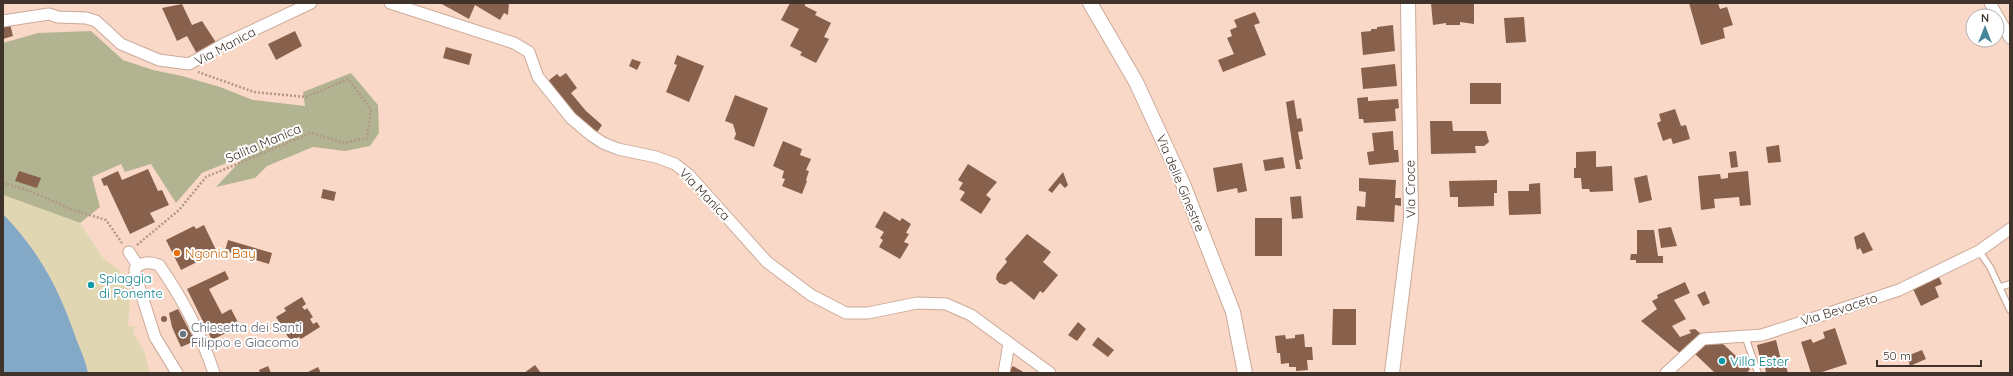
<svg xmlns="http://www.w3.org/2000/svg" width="2013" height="376" font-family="Quicksand,sans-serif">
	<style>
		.green { fill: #b2b491 }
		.sand { fill: #e0d7b2 }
		.water { fill: #83a9c6 }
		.building { fill: #88614d }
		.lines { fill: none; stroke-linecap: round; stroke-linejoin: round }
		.service-casing { stroke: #cbaa9a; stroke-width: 8 }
		.minor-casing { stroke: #cbaa9a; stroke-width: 13 }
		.tertiary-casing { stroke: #cbaa9a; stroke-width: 16 }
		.path { stroke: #b1978a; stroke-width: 2.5; stroke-dasharray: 2 2; stroke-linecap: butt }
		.service { stroke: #fff; stroke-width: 5.5 }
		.minor { stroke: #fff; stroke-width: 11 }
		.tertiary { stroke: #fff; stroke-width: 14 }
		.food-dot { fill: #e8710a; stroke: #fff; stroke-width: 1.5 }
		.culture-dot { fill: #0f9aa8; stroke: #fff; stroke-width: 1.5 }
		.worship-dot { fill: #6b7280; stroke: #fff; stroke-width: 1.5 }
		.labels { text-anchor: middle; stroke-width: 4; stroke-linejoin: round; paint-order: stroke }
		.street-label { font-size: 13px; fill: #40332c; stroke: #fff }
		.food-label { font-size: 13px; fill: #c56008; stroke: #fff; text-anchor: start }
		.culture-label { font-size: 13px; fill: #0d838f; stroke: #fff; text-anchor: start }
		.worship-label { font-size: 13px; fill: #5b616d; stroke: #fff; text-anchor: start }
	</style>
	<rect width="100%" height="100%" fill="#fad8c7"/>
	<path class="green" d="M 91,31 L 123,60 L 153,70 L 182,76 L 220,87 L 253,100 L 305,106 L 303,92 L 351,73 L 378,105 L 379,133 L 370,146 L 345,151 L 313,147 L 267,166 L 255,178 L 216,187 L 246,155 L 202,173 L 176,203 L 151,164 L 125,172 L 121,164 L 92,177 L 100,207 L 80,223 L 3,195 L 3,43 L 38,33 Z"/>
	<path class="sand" d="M 3,195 L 80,223 L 103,258 L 118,269 L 124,279 L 129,291 L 130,305 L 128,326 L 135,327 L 133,332 L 144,351 L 150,373 L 88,373 C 86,362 81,351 77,341 C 60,291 40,252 3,214 Z"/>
	<path class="water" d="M 3,214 C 40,252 60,291 77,341 C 81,351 86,362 88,373 L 3,373 Z"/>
	<path class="building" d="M 440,3 L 509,3 L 508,15 L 504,13 L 500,20 L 475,5 L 469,19 Z
		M 790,3 L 803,3 L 805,4 L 805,6 L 817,12 L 815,15 L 831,23 L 824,37 L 829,39 L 816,63 L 800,55 L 802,52 L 790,46 L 799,29 L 781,20 Z
		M 1431,3 L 1474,3 L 1474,24 L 1460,22 L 1460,25 L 1446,25 L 1446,23 L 1433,25 Z
		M 1689,3 L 1718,3 L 1720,9 L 1727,7 L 1733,25 L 1723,28 L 1725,38 L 1701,45 Z
		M 182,4 L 192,25 L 202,21 L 217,44 L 197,54 L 187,36 L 177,41 L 162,8 Z
		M 1255,12 L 1260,23 L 1254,25 L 1266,55 L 1223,72 L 1218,60 L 1234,54 L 1227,38 L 1232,36 L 1230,30 L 1237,27 L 1234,20 Z
		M 1524,17 L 1526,42 L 1506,43 L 1504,18 Z
		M 10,24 L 13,36 L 3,39 L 3,26 Z
		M 1393,25 L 1395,51 L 1363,55 L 1361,32 L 1371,31 L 1371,29 L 1377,29 L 1377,27 Z
		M 295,31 L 302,46 L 276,60 L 268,44 Z
		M 446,47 L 472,54 L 469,65 L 443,58 Z
		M 677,55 L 704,66 L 689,102 L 666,92 L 677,65 L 674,64 Z
		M 632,59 L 641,62 L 637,70 L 629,66 Z
		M 1395,64 L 1397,86 L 1363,89 L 1361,68 Z
		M 566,73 L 577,88 L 571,93 L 586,111 L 602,125 L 596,134 L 578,119 L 548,81 L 557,74 L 560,77 Z
		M 1470,83 L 1501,83 L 1501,104 L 1470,104 Z
		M 735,95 L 768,108 L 754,147 L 734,139 L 736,134 L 733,124 L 725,121 Z
		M 1368,97 L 1368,101 L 1398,99 L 1399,108 L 1395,109 L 1396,121 L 1364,123 L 1363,119 L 1359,119 L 1357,98 Z
		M 1294,100 L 1297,119 L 1301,118 L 1303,131 L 1298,132 L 1303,159 L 1299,160 L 1301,169 L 1296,169 L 1286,102 Z
		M 1675,109 L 1681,126 L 1686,125 L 1690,139 L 1673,144 L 1671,138 L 1663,141 L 1657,123 L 1661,121 L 1659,114 Z
		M 1430,121 L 1452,121 L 1453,131 L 1486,131 L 1489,142 L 1484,146 L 1475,146 L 1476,153 L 1431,154 Z
		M 1393,131 L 1394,150 L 1398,150 L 1399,162 L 1369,165 L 1367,152 L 1374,151 L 1372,133 Z
		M 783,141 L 802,149 L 800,155 L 811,159 L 806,170 L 809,171 L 806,180 L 807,181 L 802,194 L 782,186 L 785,179 L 782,178 L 784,171 L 773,166 Z
		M 1779,145 L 1781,162 L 1768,163 L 1766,147 Z
		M 1596,151 L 1596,167 L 1612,166 L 1613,191 L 1590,192 L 1589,189 L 1582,189 L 1581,178 L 1574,178 L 1574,168 L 1576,168 L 1576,152 Z
		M 1736,151 L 1738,167 L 1731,168 L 1729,152 Z
		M 1283,157 L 1285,168 L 1265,171 L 1263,160 Z
		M 1242,163 L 1247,191 L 1238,193 L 1237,188 L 1217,192 L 1213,168 Z
		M 968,164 L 997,182 L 986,195 L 991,199 L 981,214 L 960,200 L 965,192 L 959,189 L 963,183 L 958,180 Z
		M 148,169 L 158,191 L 162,190 L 169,205 L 150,213 L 155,222 L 130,234 L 107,185 L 104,186 L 101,179 L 118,171 L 122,180 Z
		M 19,171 L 41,178 L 37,188 L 15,181 Z
		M 1748,171 L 1751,205 L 1740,206 L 1739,197 L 1714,199 L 1715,208 L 1701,210 L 1698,176 L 1720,174 L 1721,179 L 1728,178 L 1728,173 Z
		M 1063,172 L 1068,185 L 1065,188 L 1060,183 L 1052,193 L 1048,190 Z
		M 1647,175 L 1652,200 L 1639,203 L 1634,178 Z
		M 1359,178 L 1396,180 L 1395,198 L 1401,198 L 1401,206 L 1395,205 L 1394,222 L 1356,220 L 1357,206 L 1365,207 L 1366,192 L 1359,191 Z
		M 1497,180 L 1497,193 L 1494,193 L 1494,206 L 1458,207 L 1458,197 L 1450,197 L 1449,181 Z
		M 1540,183 L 1541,214 L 1509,215 L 1508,191 L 1529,191 L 1529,184 Z
		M 323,189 L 336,192 L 334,201 L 321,198 Z
		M 1301,196 L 1303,218 L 1292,219 L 1290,197 Z
		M 884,211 L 900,221 L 902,218 L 911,224 L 906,233 L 909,234 L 904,242 L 909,244 L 900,259 L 879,247 L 883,240 L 880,238 L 884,232 L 875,227 Z
		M 1255,218 L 1282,218 L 1282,256 L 1255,256 Z
		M 204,225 L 217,252 L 181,270 L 166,240 L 194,226 L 196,229 Z
		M 1671,227 L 1677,246 L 1661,248 L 1658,229 Z
		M 1637,230 L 1654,230 L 1658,256 L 1663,256 L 1663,263 L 1636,263 L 1636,260 L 1630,260 L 1631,254 L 1637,254 Z
		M 1864,232 L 1873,250 L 1863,254 L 1860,248 L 1857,250 L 1854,237 Z
		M 1027,234 L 1051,252 L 1043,262 L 1058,275 L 1043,293 L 1040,291 L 1034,300 L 1011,281 L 1005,285 L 999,283 L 996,279 L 997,274 L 1007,262 L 1005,259 Z
		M 228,240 L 272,253 L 269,264 L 225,251 Z
		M 225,271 L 229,279 L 209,289 L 222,314 L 231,309 L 240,326 L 212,340 L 187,289 Z
		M 1939,277 L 1942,284 L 1935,287 L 1939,297 L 1921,306 L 1913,289 Z
		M 1685,282 L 1690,293 L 1674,300 L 1686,319 L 1672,326 L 1680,337 L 1691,333 L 1689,330 L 1695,329 L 1701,334 L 1681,354 L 1641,321 L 1657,309 L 1652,301 L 1658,298 L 1657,295 Z
		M 1705,291 L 1710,303 L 1703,306 L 1697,295 Z
		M 302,297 L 306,304 L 302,307 L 305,310 L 307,308 L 313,317 L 310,319 L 313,324 L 317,322 L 320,327 L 301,339 L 299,337 L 291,342 L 276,317 L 286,311 L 284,308 Z
		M 178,309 L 195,341 L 181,347 L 172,327 L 169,313 Z
		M 1333,309 L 1356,309 L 1356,345 L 1332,345 Z
		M161 319a3 3 0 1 1 6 0a3 3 0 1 1-6 0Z
		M 1078,322 L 1086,329 L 1077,341 L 1068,335 Z
		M 1835,328 L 1847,364 L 1819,373 L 1811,373 L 1801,342 L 1811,339 L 1813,343 L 1825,338 L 1823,332 Z
		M 1304,334 L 1305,347 L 1312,347 L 1313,360 L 1307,360 L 1308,370 L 1296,371 L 1296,367 L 1289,367 L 1289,363 L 1281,364 L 1280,353 L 1277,353 L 1275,336 L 1285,335 L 1286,339 L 1295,338 L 1295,335 Z
		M 1098,337 L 1114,350 L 1108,357 L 1092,345 Z
		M 1776,340 L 1781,360 L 1784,359 L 1788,373 L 1766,373 L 1765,367 L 1762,368 L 1757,345 Z
		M 1705,343 L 1722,343 L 1750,369 L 1747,373 L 1715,373 L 1695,354 Z
		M 1922,350 L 1926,359 L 1910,366 L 1907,356 Z
		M 535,365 L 541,373 L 524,373 Z
		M 268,366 L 271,373 L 260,373 L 259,370 Z
		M 1013,366 L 1025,373 L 1007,373 Z
		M 318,367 L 321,373 L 309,373 L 308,372 Z"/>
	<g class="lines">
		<g class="service-casing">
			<path id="service" d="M 1979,251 L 1990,267 L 2010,310
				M 2000,287 L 2010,284
				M 1745,336 L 1758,373"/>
		</g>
		<g class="minor-casing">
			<path id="minor" d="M 390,3 L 514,43 L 529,52 L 538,77 L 571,118 L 591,135 L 603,143 L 618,149 L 656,157 L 675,164 L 689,175 L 767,262 L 811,295 L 846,313 L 868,313 L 917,303 L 946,304 L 971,315 L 1050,373
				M 1990,3 L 2010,38
				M 3,21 L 49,14 L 58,17 L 86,18 L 96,21 L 121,44 L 159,60 L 189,64 L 224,44 L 311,3
				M 129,252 L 138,266
				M 177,373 L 155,337 L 135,274 L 135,269 C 142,261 150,262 159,265 C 183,299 201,334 214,373
				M 1004,373 L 1009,343
				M 1666,373 L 1703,339 L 1762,335 L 1899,290 L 1979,251 L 2010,229"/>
		</g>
		<g class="tertiary-casing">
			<path id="tertiary" d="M 1090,3 L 1136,82 L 1183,184 L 1233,312 L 1245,373
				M 1392,373 L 1411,219 L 1408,3"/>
		</g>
		<path class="path" d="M 3,183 L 25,189 L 73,210 L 106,220 L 122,243
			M 137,245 L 179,210 L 206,177 L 311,133 L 345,143 L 367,138 L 371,109 L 348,79 L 306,97 L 254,92 L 198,72"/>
		<use href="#service" class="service"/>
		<use href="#minor" class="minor"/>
		<use href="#tertiary" class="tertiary"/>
	</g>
	<circle class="food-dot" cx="177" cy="253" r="4"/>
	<g class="culture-dot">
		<circle cx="91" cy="285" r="4"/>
		<circle cx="1722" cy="361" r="4"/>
	</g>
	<circle class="worship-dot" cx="183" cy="334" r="4"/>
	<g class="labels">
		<g class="street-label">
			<text transform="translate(225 46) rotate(-28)" y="5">Via Manica</text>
			<text transform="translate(263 143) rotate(-23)" y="5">Salita Manica</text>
			<text transform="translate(1181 183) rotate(67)" y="5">Via delle Ginestre</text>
			<text transform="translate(1410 189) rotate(-91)" y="5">Via Croce</text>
			<text transform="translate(705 194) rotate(46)" y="5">Via Manica</text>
			<text transform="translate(1839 309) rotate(-18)" y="5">Via Bevaceto</text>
		</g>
		<g class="food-label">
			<text x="185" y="258">Ngonia Bay</text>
		</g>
		<g class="culture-label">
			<text x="99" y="283">Spiaggia<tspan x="99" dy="15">di Ponente</tspan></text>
			<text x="1730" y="366">Villa Ester</text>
		</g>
		<g class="worship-label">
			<text x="191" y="332">Chiesetta dei Santi<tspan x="191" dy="15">Filippo e Giacomo</tspan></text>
		</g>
	</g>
	<rect width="2013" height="376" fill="none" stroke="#40332c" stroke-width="8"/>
	<g transform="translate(1985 28)"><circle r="19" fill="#ffffff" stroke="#b3adab"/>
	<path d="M0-3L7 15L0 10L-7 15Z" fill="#448698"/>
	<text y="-6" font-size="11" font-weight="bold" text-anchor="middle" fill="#40332c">N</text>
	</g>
	<path d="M1877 360v6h104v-6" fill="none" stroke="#40332c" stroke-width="2"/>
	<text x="1883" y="360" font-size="12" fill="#40332c" stroke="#ffffff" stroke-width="3" paint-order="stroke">50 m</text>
</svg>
